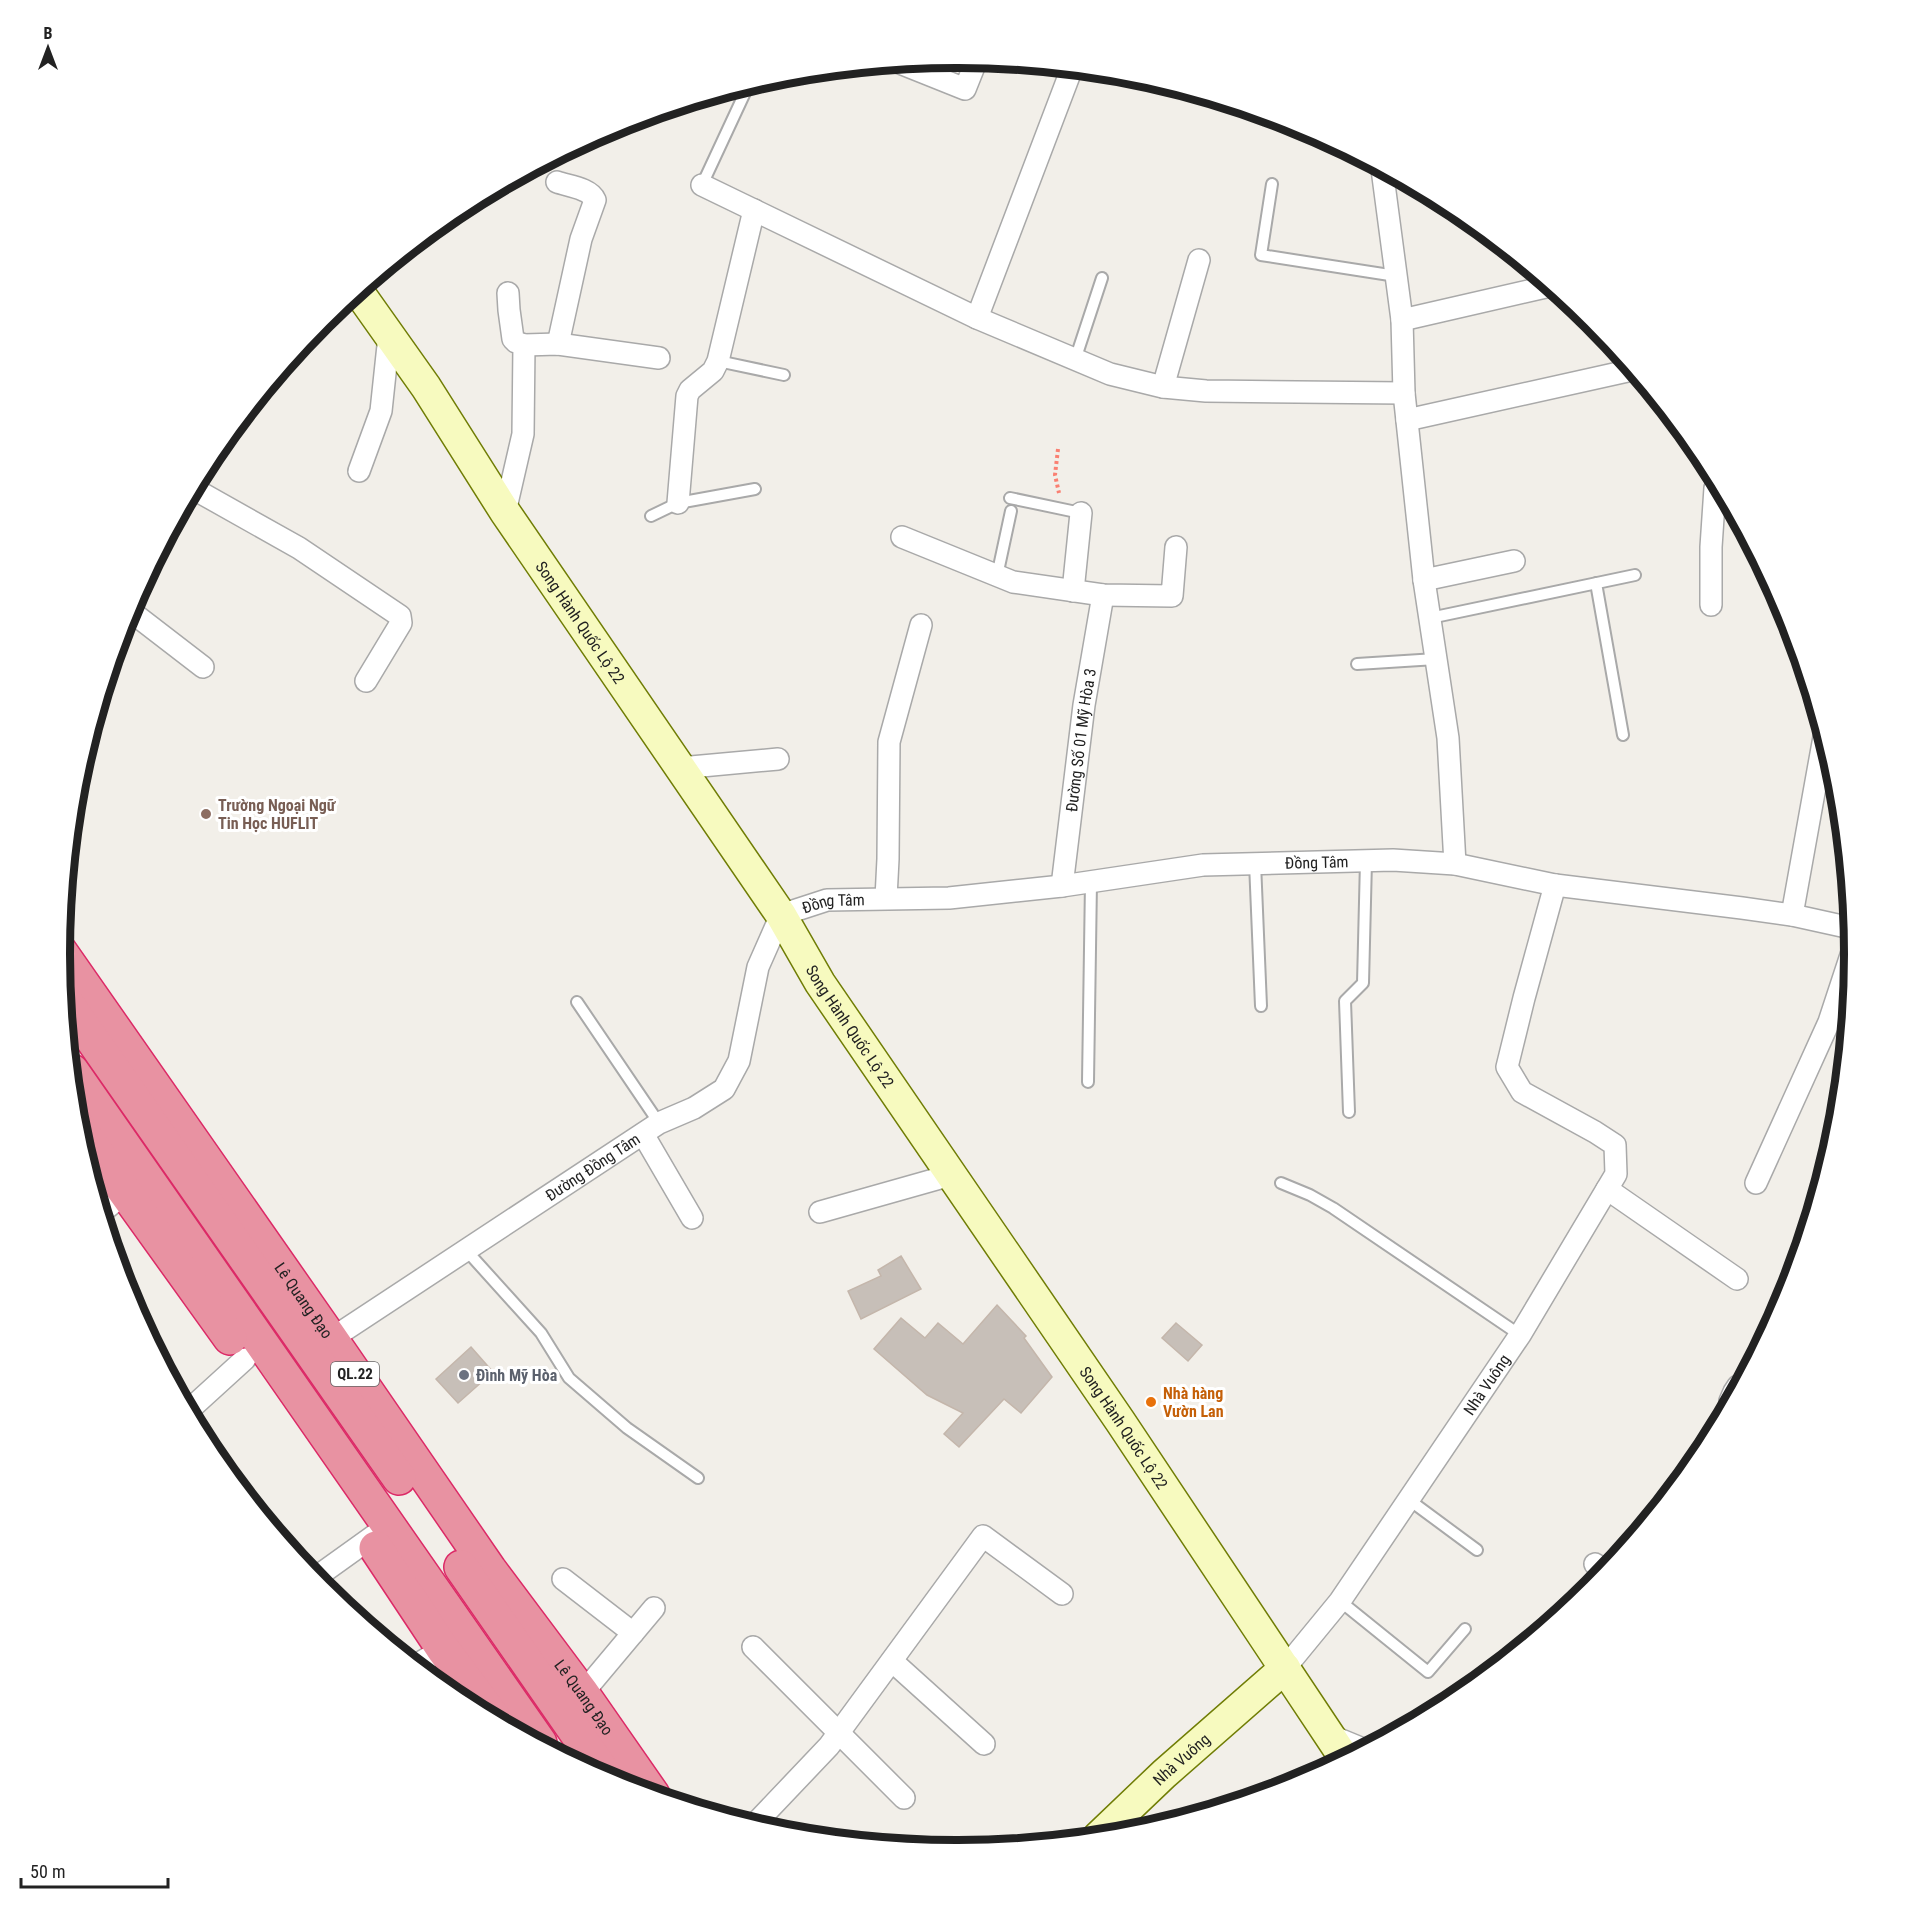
<svg xmlns="http://www.w3.org/2000/svg" width="1914" height="1908" font-family="'Roboto Condensed',sans-serif">
	<style>
		.building { fill: #c7bfb8; stroke: #c4b6ab; stroke-width: 1.5 }
		.lines { fill: none; stroke-linecap: round; stroke-linejoin: round }
		.lane-casing { stroke: #a9a9a9; stroke-width: 14 }
		.street-casing { stroke: #a9a9a9; stroke-width: 24 }
		.secondary-casing { stroke: #707d05; stroke-width: 33 }
		.highway-casing { stroke: #dc2a67; stroke-width: 36 }
		.path { stroke: #fa8072; stroke-width: 4; stroke-dasharray: 3 3; stroke-linecap: butt }
		.lane { stroke: #fff; stroke-width: 10 }
		.street { stroke: #fff; stroke-width: 21 }
		.secondary { stroke: #f7fabf; stroke-width: 30 }
		.highway { stroke: #e892a2; stroke-width: 33 }
		.education-dot { fill: #8d6e63; stroke: #fff; stroke-width: 2 }
		.worship-dot { fill: #6b7280; stroke: #fff; stroke-width: 2 }
		.food-dot { fill: #e8710a; stroke: #fff; stroke-width: 2 }
		.labels { text-anchor: middle; stroke-width: 6; stroke-linejoin: round; paint-order: stroke }
		.shield { fill: #fff; stroke: #646464; stroke-width: 1.5 }
		.shield-label { font-size: 15px; font-weight: bold; fill: #222 }
		.street-label { font-size: 16px; fill: #222; stroke: #fff }
		.education-label { font-size: 16px; font-weight: bold; fill: #785e54; stroke: #fff; text-anchor: start }
		.worship-label { font-size: 16px; font-weight: bold; fill: #5b616d; stroke: #fff; text-anchor: start }
		.food-label { font-size: 16px; font-weight: bold; fill: #c56008; stroke: #fff; text-anchor: start }
		.rim { fill: none; stroke: #222; stroke-width: 8 }
	</style>
	<rect width="100%" height="100%" fill="#f2efe9"/>
	<path class="building" d="M 901,1256 L 921,1289 L 861,1319 L 848,1291 L 881,1276 L 878,1270 Z
		M 997,1305 L 1026,1336 L 1024,1338 L 1052,1377 L 1021,1413 L 1004,1399 L 959,1447 L 944,1434 L 963,1413 L 927,1395 L 874,1349 L 901,1318 L 925,1338 L 938,1323 L 963,1344 Z
		M 1176,1323 L 1202,1345 L 1188,1361 L 1162,1338 Z
		M 471,1347 L 493,1372 L 458,1403 L 436,1379 Z"/>
	<g class="lines">
		<g class="lane-casing">
			<path id="lane" d="M 1272,184 L 1261,255 L 1396,276
				M 702,185 L 749,84
				M 1075,360 L 1102,278
				M 718,361 L 784,375
				M 1010,498 L 1081,513
				M 651,516 L 678,503 L 755,489
				M 997,576 L 1011,511
				M 1596,583 L 1623,735
				M 1430,618 L 1635,575
				M 1357,664 L 1436,659
				M 1255,863 L 1261,1006
				M 577,1002 L 659,1123
				M 1088,1082 L 1091,882
				M 1349,1112 L 1345,1001 L 1363,983 L 1366,861
				M 1281,1183 L 1310,1195 L 1333,1208 L 1520,1335
				M 466,1250 L 541,1333 L 569,1378 L 627,1428 L 698,1478
				M 1408,1499 L 1477,1550
				M 1340,1601 L 1428,1672 L 1465,1629"/>
		</g>
		<g class="street-casing">
			<g id="street">
				<path d="M 900,63 L 965,89 L 977,59"/>
				<path d="M 1382,169 L 1402,320 L 1404,393 L 1424,580 L 1448,738 L 1455,864"/>
				<path d="M 557,182 C 568,186 590,188 595,200 L 581,239 L 558,344"/>
				<path d="M 702,185 L 977,318 L 1110,374 L 1163,387 L 1206,391 L 1404,393"/>
				<path d="M 977,318 L 1072,68"/>
				<path d="M 1402,320 L 1550,286"/>
				<path d="M 524,345 L 558,344 L 659,358"/>
				<path d="M 1163,387 L 1199,260"/>
				<path d="M 1407,420 L 1632,370"/>
				<path d="M 359,471 L 381,411 L 389,336"/>
				<path d="M 194,489 L 299,548 L 400,616 L 401,623 L 366,681"/>
				<path d="M 678,503 L 687,396 L 690,390 L 713,371 L 718,361 L 754,210"/>
				<path d="M 505,512 L 523,434 L 524,345 L 516,342 L 513,339 L 509,310 L 508,293"/>
				<path d="M 902,537 L 1013,582 L 1103,595 L 1172,596 L 1176,547"/>
				<path d="M 1424,580 L 1514,561"/>
				<path d="M 1073,591 L 1081,513"/>
				<path d="M 1711,605 L 1711,547 L 1715,488 L 1720,489"/>
				<path d="M 129,610 L 203,667"/>
				<path d="M 680,768 L 778,759"/>
				<path id="s1" d="M 1062,886 L 1084,705 L 1103,595"/>
				<path d="M 886,898 L 888,859 L 889,742 L 921,625"/>
				<path d="M 1792,915 L 1824,737"/>
				<path d="M 643,1134 L 692,1218"/>
				<path d="M 1756,1183 L 1829,1022 L 1853,949"/>
				<path d="M 1607,1189 L 1737,1279"/>
				<path d="M 102,1212 L 125,1193"/>
				<path d="M 820,1212 L 951,1175"/>
				<path id="s2" d="M 322,1345 L 659,1123 L 694,1108 L 724,1089 L 739,1061 L 758,967 L 781,915 L 827,900 L 949,898 L 1062,886 L 1203,865 L 1393,860 L 1455,864 L 1555,885 L 1742,908 L 1792,915 L 1851,928"/>
				<path d="M 1730,1401 L 1734,1392 L 1738,1386"/>
				<path d="M 189,1410 L 245,1359"/>
				<path d="M 1595,1564 L 1605,1571"/>
				<path d="M 315,1578 L 382,1530"/>
				<path d="M 563,1579 L 633,1633"/>
				<path d="M 753,1647 L 904,1798"/>
				<path d="M 892,1661 L 984,1744"/>
				<path d="M 416,1665 L 443,1649"/>
				<path id="s3" d="M 1285,1668 L 1340,1601 L 1520,1335 L 1616,1174 L 1615,1145 L 1595,1132 L 1522,1092 L 1507,1067 L 1524,998 L 1555,885"/>
				<path d="M 576,1701 L 654,1608"/>
				<path d="M 1329,1735 L 1363,1749"/>
				<path d="M 754,1825 L 829,1746 L 983,1536 L 1062,1594"/>
			</g>
		</g>
		<g class="secondary-casing">
			<g id="secondary">
				<path id="s4" d="M 358,291 L 426,387 L 505,512 L 781,915 L 820,983 L 1120,1421 L 1345,1759"/>
				<path id="s5" d="M 1098,1837 L 1164,1774 L 1285,1668"/>
			</g>
		</g>
		<g class="highway-casing">
			<g id="highway">
				<path id="s6" d="M 60,951 L 331,1339 L 490,1570 L 582,1693 L 653,1795"/>
				<path d="M 64,999 L 399,1478"/>
				<path d="M 72,1071 L 540,1743"/>
				<path d="M 77,1125 L 230,1338"/>
				<path d="M 376,1548 L 443,1649 L 495,1719"/>
				<path d="M 461,1567 L 609,1780"/>
			</g>
		</g>
		<path class="path" d="M 1058,449 L 1055,475 L 1059,493"/>
		<use href="#lane" class="lane"/>
		<use href="#street" class="street"/>
		<use href="#secondary" class="secondary"/>
		<use href="#highway" class="highway"/>
	</g>
	<circle class="education-dot" cx="206" cy="814" r="6"/>
	<circle class="worship-dot" cx="464" cy="1375" r="6"/>
	<circle class="food-dot" cx="1151" cy="1402" r="6"/>
	<g class="labels">
		<rect class="shield" x="331" y="1362" width="48" height="24" rx="4.5"/>
		<g class="shield-label">
			<text x="355" y="1379">QL.22</text>
		</g>
		<g class="street-label">
			<text dy="6" stroke="none"><textPath href="#s4" startOffset="399">Song Hành Quốc Lộ 22</textPath></text>
			<text dy="6" stroke="none"><textPath href="#s1" startOffset="147">Đường Số 01 Mỹ Hòa 3</textPath></text>
			<text dy="6" stroke="none"><textPath href="#s2" startOffset="1202">Đồng Tâm</textPath></text>
			<text dy="6" stroke="none"><textPath href="#s2" startOffset="716">Đồng Tâm</textPath></text>
			<text dy="6" stroke="none"><textPath href="#s4" startOffset="885">Song Hành Quốc Lộ 22</textPath></text>
			<text dy="6" stroke="none"><textPath href="#s2" startOffset="324">Đường Đồng Tâm</textPath></text>
			<text dy="6" stroke="none"><textPath href="#s6" startOffset="426">Lê Quang Đạo</textPath></text>
			<text dy="6" stroke="none"><textPath href="#s3" startOffset="348">Nhà Vuông</textPath></text>
			<text dy="6" stroke="none"><textPath href="#s4" startOffset="1371">Song Hành Quốc Lộ 22</textPath></text>
			<text dy="6" stroke="none"><textPath href="#s6" startOffset="912">Lê Quang Đạo</textPath></text>
			<text dy="6" stroke="none"><textPath href="#s5" startOffset="114">Nhà Vuông</textPath></text>
		</g>
		<g class="education-label">
			<text x="218" y="811">Trường Ngoại Ngữ<tspan x="218" dy="18">Tin Học HUFLIT</tspan></text>
		</g>
		<g class="worship-label">
			<text x="476" y="1381">Đình Mỹ Hòa</text>
		</g>
		<g class="food-label">
			<text x="1163" y="1399">Nhà hàng<tspan x="1163" dy="18">Vườn Lan</tspan></text>
		</g>
	</g>
	<path d="M0 0H1914V1908H0ZM956 68H958A886 886 0 0 1 1844 954V954A886 886 0 0 1 958 1840H956A886 886 0 0 1 70 954V954A886 886 0 0 1 956 68Z" fill="#fff" fill-rule="evenodd"/>
	<path class="rim" d="M956 68H958A886 886 0 0 1 1844 954V954A886 886 0 0 1 958 1840H956A886 886 0 0 1 70 954V954A886 886 0 0 1 956 68Z"/>
	<g transform="translate(48 48)" stroke="#ffffff" stroke-width="4.5" paint-order="stroke">
	<path d="M0-4.5L10 22L0 15L-10 22Z" fill="#222222"/>
	<text y="-9" font-size="16" font-weight="bold" text-anchor="middle" fill="#222222">B</text>
	</g>
	<path d="M21 1878v9h147v-9" fill="none" stroke="#222222" stroke-width="3"/>
	<text x="30" y="1878" font-size="18" fill="#222222" stroke="#ffffff" stroke-width="4.5" paint-order="stroke">50 m</text>
</svg>
